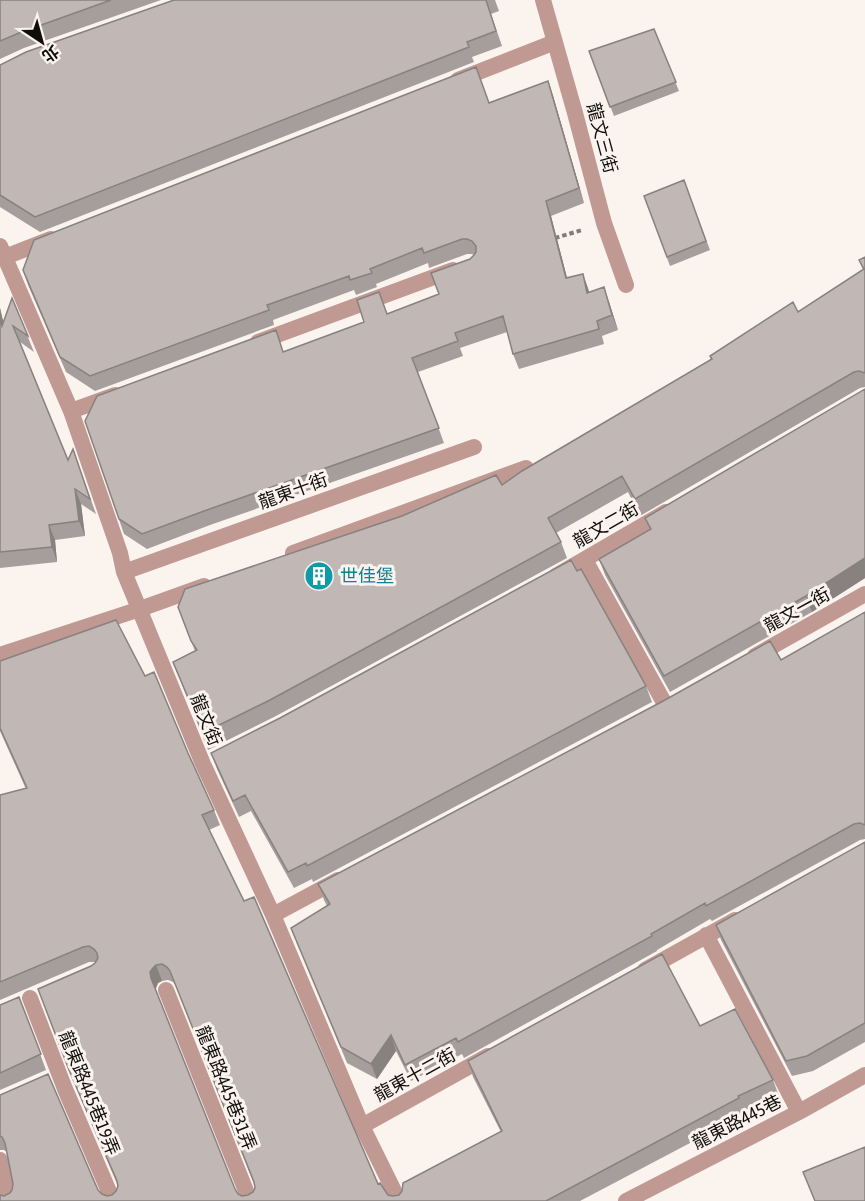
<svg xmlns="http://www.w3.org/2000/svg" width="865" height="1201" font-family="'Asap Condensed','Noto Sans TC',sans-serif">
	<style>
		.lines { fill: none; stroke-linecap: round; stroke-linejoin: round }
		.path { stroke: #817c79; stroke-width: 4; stroke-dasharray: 4.5 3; stroke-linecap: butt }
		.lane { stroke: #c09993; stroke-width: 16 }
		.wall { fill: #a69e9c; fill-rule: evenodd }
		.shaded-wall { fill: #87817f }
		.building { fill: #c1b8b5; stroke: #87817f; stroke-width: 1.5; fill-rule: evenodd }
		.labels { text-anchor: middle; stroke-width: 6; stroke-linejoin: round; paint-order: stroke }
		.street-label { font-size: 18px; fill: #100e0c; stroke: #faf3ee }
		.culture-label { font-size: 18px; fill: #0d838f; stroke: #faf3ee; text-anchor: start }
	</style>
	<rect width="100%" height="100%" fill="#faf3ee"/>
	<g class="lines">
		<path class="path" d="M 555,238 L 582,230"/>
		<path class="lane" d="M 543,0 L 575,113 L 604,223 L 626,285
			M 458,80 L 555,42
			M 0,246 L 71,411 L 120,553 L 124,572 L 203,764 L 273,915 L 362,1126 L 399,1201
			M 5,257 L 51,239
			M 258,342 L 453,270
			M 71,411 L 115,395
			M 293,553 L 526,468
			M 585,560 L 666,706
			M 124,572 L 474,447
			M 556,576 L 666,512
			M 0,655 L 140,609 L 204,586
			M 755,656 L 865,594
			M 273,915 L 338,880
			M 706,935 L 799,1112
			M 645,970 L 735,920
			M 166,990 L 250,1201
			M 30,998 L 65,1089 L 113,1201
			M 362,1126 L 488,1056
			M 0,1160 L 8,1201
			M 626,1201 L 799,1112 L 865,1075"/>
	</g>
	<path class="wall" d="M 0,0 L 161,0 L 24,48 L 0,59 Z
		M 174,0 L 495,0 L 499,11 L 491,14 L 502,46 L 472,57 L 474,62 L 40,232 L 0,207 L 0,65 Z
		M 654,29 L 679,91 L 614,116 L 589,51 Z
		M 548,81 L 553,96 L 584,203 L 551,216 L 567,278 L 588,288 L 589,292 L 609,302 L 618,330 L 602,336 L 604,344 L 519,369 L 513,354 L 507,332 L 460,348 L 463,356 L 418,372 L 444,443 L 210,525 L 147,549 L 124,534 L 85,421 L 283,352 L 387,314 L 439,294 L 474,255 L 472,254 L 467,254 L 429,268 L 428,263 L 376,284 L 377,287 L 356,295 L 354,290 L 273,320 L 274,325 L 95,391 L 66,372 L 28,285 L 23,270 Z
		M 684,180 L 710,250 L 670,266 L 644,196 Z
		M 865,257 L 865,387 L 860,388 L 640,516 L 628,492 L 556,533 L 561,542 L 567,558 L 276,716 L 208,750 L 173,662 L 195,651 L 178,607 L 502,485 L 711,360 L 710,356 L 798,312 L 863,270 L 859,260 Z
		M 12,298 L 34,352 L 20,342 L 68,460 L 73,449 L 96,514 L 81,504 L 85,536 L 55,540 L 57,562 L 0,568 L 0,308 L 3,322 Z
		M 865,389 L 865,578 L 812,612 L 670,692 L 605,575 L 599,559 L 649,530 L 645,518 Z
		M 577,571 L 646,686 L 652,702 L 313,882 L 312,879 L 294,888 L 251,811 L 239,817 L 217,769 L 211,753 Z
		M 865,612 L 865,839 L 860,840 L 712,921 L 710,919 L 657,950 L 657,951 L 464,1058 L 462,1054 L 411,1081 L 396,1051 L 377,1079 L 347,1063 L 291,928 L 327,906 L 324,900 L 318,884 L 781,660 Z
		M 0,661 L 145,676 L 188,753 L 214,810 L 220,825 L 209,830 L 378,1184 L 388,1195 L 393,1196 L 399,1195 L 501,1132 L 473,1077 L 468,1061 L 700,1026 L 773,1080 L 779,1096 L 744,1111 L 745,1114 L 580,1201 L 0,1201 L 4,1196 L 10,1193 L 12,1190 L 13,1184 L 7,1152 L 4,1150 L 0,1150 L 0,1095 L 102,1194 L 107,1196 L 112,1195 L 116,1191 L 118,1186 L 75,1085 L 38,989 L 91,966 L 96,962 L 89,962 L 0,1000 L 0,795 L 26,789 L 0,731 ZM 168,980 L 173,982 L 176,986 L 254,1184 L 255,1188 L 253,1192 L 248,1195 L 242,1196 L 238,1194 L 235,1189 L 156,992 L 156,988 L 158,983 L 162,981 Z
		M 865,842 L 865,1042 L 813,1071 L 792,1076 L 721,940 L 716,925 Z
		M 19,997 L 46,1070 L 0,1090 L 0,1005 Z"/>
	<path class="shaded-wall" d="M 548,81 L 553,96 L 584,203 L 579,188 Z
		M 546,201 L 551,216 L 571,293 L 566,278 Z
		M 583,274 L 588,288 L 592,308 L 587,293 Z
		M 604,287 L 609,302 L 618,330 L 612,315 Z
		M 0,308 L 8,341 L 0,317 Z
		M 75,489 L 81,504 L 85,536 L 79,521 Z
		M 49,525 L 55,540 L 57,562 L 52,547 Z
		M 865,558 L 865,578 L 812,612 L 806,596 Z
		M 156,965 L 162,981 L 158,983 L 156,988 L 156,994 L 151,978 L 150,972 L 153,968 Z
		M 391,1035 L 396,1051 L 377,1079 L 371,1064 Z"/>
	<path class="building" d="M 0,0 L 111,0 L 19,33 L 0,41 Z
		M 174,0 L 486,0 L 496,31 L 467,42 L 469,47 L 35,217 L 0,195 L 0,65 L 26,52 Z
		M 654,29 L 676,82 L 610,107 L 589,51 Z
		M 476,67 L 489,103 L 548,81 L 579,188 L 546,201 L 566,278 L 583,274 L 587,293 L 604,287 L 612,315 L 597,321 L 599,329 L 513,354 L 503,316 L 455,333 L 458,341 L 412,358 L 439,428 L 204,511 L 142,534 L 119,519 L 85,421 L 97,396 L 276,330 L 283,352 L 364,322 L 357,300 L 379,292 L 387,314 L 439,294 L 431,273 L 470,259 L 474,255 L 476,252 L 476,246 L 472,241 L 467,239 L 462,239 L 424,253 L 422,248 L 370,269 L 372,273 L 350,280 L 349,276 L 267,305 L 269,310 L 90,376 L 60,357 L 23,270 L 34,240 Z
		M 684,180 L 706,241 L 667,257 L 644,196 Z
		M 865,257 L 865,373 L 859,371 L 854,372 L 635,499 L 622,476 L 548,518 L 561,542 L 270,700 L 203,733 L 173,662 L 197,650 L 191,641 L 178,607 L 185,589 L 402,516 L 496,475 L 502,485 L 522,471 L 712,359 L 710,356 L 793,302 L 798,312 L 864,269 L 859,260 Z
		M 12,298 L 28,336 L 13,326 L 68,460 L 73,449 L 90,499 L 75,489 L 79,521 L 49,525 L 52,547 L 0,552 L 0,317 L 2,326 Z
		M 865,389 L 865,558 L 806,596 L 664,676 L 599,559 L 651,529 L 645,518 Z
		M 571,560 L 577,571 L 581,569 L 646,686 L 307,866 L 306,863 L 288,872 L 245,795 L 233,801 L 211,753 L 280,718 Z
		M 865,612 L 865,825 L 860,823 L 854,824 L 706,906 L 705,903 L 651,934 L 652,936 L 458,1042 L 456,1038 L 405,1065 L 391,1035 L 371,1064 L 341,1047 L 291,928 L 330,904 L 318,884 L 665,700 L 770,641 L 781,660 Z
		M 116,620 L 145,676 L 154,672 L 188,753 L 214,810 L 202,815 L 244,901 L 254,897 L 378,1184 L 380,1183 L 388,1195 L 393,1196 L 399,1195 L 402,1191 L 403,1183 L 502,1131 L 468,1061 L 662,954 L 700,1026 L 735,1009 L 773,1080 L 738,1096 L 739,1098 L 546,1201 L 0,1201 L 0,1195 L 4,1196 L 10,1193 L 12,1190 L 13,1184 L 5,1143 L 2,1137 L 0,1136 L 0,1095 L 48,1074 L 98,1190 L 102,1194 L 107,1196 L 112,1195 L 116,1191 L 118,1186 L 117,1181 L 69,1070 L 38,989 L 91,966 L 95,963 L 98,958 L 97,953 L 94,949 L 89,946 L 83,947 L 0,982 L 0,795 L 27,788 L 0,728 L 0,661 ZM 162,964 L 167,967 L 170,971 L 254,1182 L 255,1188 L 253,1192 L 248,1195 L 242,1196 L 238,1194 L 235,1189 L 151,978 L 150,972 L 153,968 L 156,965 Z
		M 865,842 L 865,1023 L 807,1056 L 786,1061 L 716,925 Z
		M 19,997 L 41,1054 L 0,1073 L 0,1005 Z
		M 865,1147 L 865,1201 L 815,1201 L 803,1172 Z"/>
	<defs>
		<g id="building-disc" transform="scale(1.5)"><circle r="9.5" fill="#0f9aa8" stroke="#faf3ee"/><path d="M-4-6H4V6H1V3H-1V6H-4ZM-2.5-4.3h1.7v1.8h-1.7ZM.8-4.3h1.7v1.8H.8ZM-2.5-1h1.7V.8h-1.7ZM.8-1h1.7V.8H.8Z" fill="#fff"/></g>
	</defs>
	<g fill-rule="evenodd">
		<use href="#building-disc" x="319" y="576"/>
	</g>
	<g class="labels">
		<g class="street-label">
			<text transform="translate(602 138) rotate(75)" y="6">龍文三街</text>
			<text transform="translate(293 491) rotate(-20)" y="6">龍東十街</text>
			<text transform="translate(606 525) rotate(-30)" y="6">龍文二街</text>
			<text transform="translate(797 610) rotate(-29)" y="6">龍文一街</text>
			<text transform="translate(206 720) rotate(68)" y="6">龍文街</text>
			<text transform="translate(415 1075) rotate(-29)" y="6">龍東十二街</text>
			<text transform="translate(226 1088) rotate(68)" y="6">龍東路445巷31弄</text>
			<text transform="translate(89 1093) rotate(68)" y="6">龍東路445巷19弄</text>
			<text transform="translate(737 1122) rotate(-27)" y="6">龍東路445巷</text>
		</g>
		<g class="culture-label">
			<text x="340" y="582">世佳堡</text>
		</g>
	</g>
	<g transform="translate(42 42) rotate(144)" stroke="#faf3ee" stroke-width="4.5" paint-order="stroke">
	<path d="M0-4.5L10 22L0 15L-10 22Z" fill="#100e0c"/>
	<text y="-9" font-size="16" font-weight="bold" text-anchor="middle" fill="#100e0c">北</text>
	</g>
</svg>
